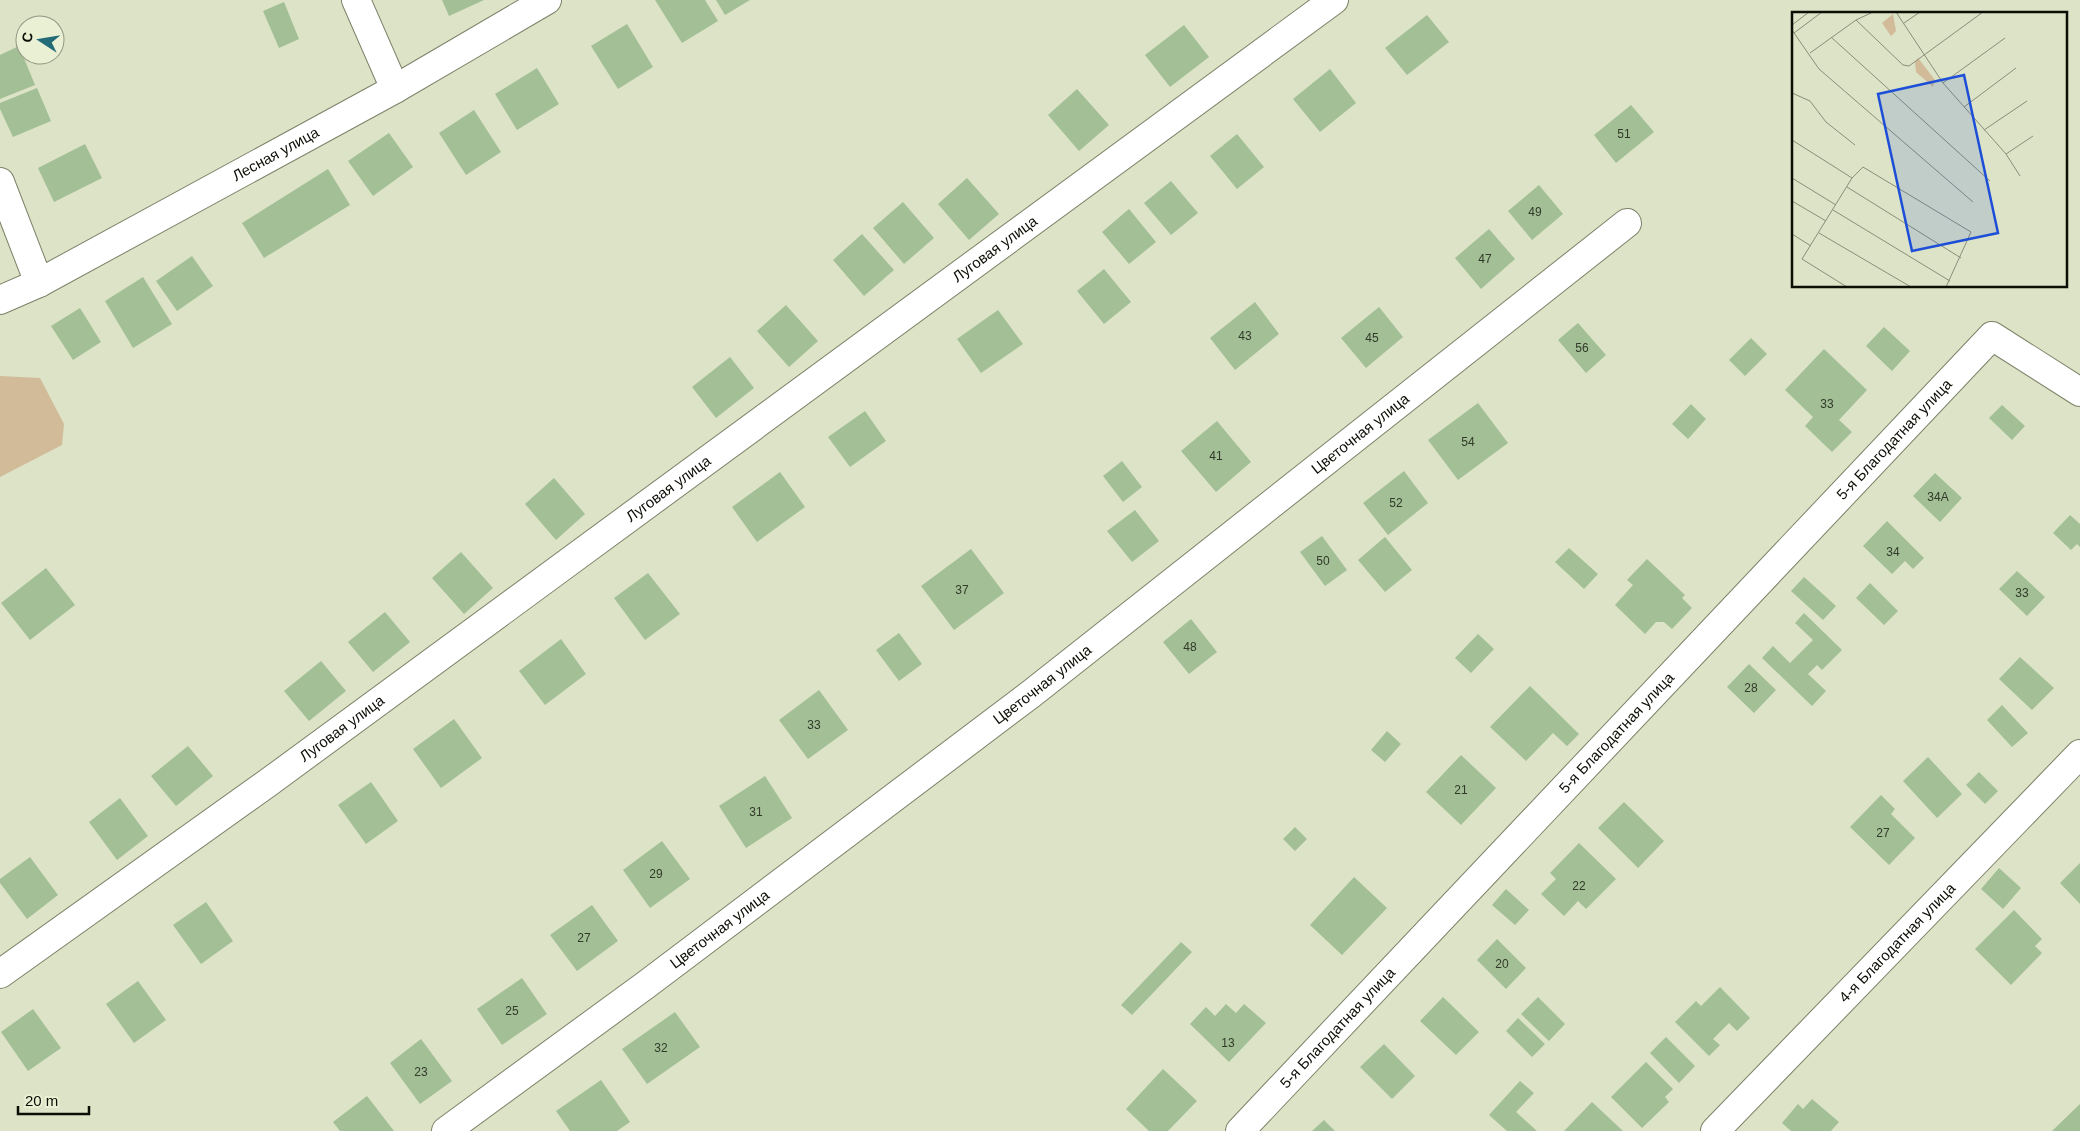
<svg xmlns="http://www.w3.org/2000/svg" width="2080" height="1131" font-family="Helvetica,sans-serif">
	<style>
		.green { fill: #d1bb98 }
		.building { fill: #a2bf96 }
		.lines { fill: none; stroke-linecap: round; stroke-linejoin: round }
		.minor-casing { stroke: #7c8268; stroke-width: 30 }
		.minor { stroke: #fff; stroke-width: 28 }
		.labels { text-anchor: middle; stroke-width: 5; stroke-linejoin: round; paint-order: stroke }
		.number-label { font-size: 12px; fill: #323a29 }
		.street-label { font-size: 15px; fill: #0c0e05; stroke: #eaf0d4 }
		.inset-road { fill: none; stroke: #898e79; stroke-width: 1 }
		.view { fill: #1d4ed8; fill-opacity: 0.15; stroke: #1d4ed8; stroke-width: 2.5 }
		.inset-edge { fill: none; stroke: #0c0e05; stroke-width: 2.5 }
	</style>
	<rect width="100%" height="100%" fill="#dde3c7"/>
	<path class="green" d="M 0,376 L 40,378 L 64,424 L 62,445 L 0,477 Z"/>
	<path class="building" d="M 442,0 L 484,0 L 449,16 Z
		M 655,0 L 705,0 L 718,21 L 682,43 Z
		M 716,0 L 750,0 L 725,15 Z
		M 284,2 L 299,39 L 279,48 L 263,11 Z
		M 1427,15 L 1449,42 L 1407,75 L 1385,48 Z
		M 627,24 L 653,67 L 618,89 L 591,46 Z
		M 1184,25 L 1209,57 L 1170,87 L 1145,55 Z
		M 19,46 L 35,85 L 0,99 L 0,55 Z
		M 537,68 L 559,104 L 517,130 L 495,94 Z
		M 1330,69 L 1356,103 L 1320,132 L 1293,99 Z
		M 37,88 L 51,121 L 13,137 L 0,109 L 0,103 Z
		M 1077,89 L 1109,125 L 1079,151 L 1048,115 Z
		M 1631,105 L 1654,132 L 1616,163 L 1594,135 Z
		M 474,110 L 501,152 L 466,175 L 439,133 Z
		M 389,133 L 413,167 L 373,196 L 348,161 Z
		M 1237,134 L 1264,167 L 1237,189 L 1210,156 Z
		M 85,144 L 102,178 L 54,202 L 38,168 Z
		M 328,169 L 350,205 L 264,258 L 242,223 Z
		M 967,178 L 999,214 L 969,240 L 938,204 Z
		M 1171,181 L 1198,213 L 1171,235 L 1144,203 Z
		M 1539,185 L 1563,214 L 1532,240 L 1508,211 Z
		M 903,202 L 934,238 L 904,264 L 873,228 Z
		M 1129,209 L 1156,242 L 1129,264 L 1102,232 Z
		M 1489,229 L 1515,259 L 1481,289 L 1455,258 Z
		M 862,234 L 894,270 L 864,296 L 833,260 Z
		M 192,256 L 213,286 L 177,311 L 156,281 Z
		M 1104,269 L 1131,302 L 1104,324 L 1077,291 Z
		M 143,277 L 172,324 L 133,348 L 105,301 Z
		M 1255,302 L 1279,334 L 1235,370 L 1210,338 Z
		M 786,305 L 818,341 L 789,367 L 757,331 Z
		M 1379,307 L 1403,337 L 1366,368 L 1341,338 Z
		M 80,308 L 101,342 L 73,360 L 51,326 Z
		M 998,310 L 1023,344 L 981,373 L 957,339 Z
		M 1578,323 L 1606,355 L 1586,373 L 1558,340 Z
		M 1884,327 L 1910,351 L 1892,371 L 1866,346 Z
		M 1751,338 L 1767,354 L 1745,376 L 1729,360 Z
		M 1824,349 L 1867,390 L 1839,420 L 1852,432 L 1832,452 L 1805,426 L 1813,417 L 1785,390 Z
		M 730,357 L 754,388 L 716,418 L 692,387 Z
		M 1478,403 L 1508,443 L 1458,480 L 1428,440 Z
		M 1691,404 L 1706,419 L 1688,439 L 1672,424 Z
		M 2002,405 L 2025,426 L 2012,440 L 1989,418 Z
		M 865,411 L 886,441 L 850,467 L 828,437 Z
		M 1217,421 L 1251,462 L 1216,492 L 1181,451 Z
		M 1122,461 L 1142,487 L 1123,502 L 1103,476 Z
		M 1404,471 L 1428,503 L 1388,535 L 1363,503 Z
		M 780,472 L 805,507 L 757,542 L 732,507 Z
		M 1935,473 L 1962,498 L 1940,522 L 1913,496 Z
		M 554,478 L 585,514 L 556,540 L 525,504 Z
		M 1135,510 L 1159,541 L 1132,562 L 1107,531 Z
		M 2070,515 L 2080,524 L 2080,547 L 2077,544 L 2071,550 L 2053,533 Z
		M 1887,521 L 1924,558 L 1913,569 L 1905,561 L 1892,574 L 1863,546 Z
		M 1322,536 L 1347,570 L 1325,586 L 1300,552 Z
		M 1385,537 L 1412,570 L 1385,592 L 1358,560 Z
		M 1569,548 L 1598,574 L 1584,589 L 1555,562 Z
		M 971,549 L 1004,593 L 954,630 L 921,586 Z
		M 461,552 L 493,588 L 464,614 L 432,578 Z
		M 1647,559 L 1685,595 L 1682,598 L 1692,608 L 1672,629 L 1664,622 L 1656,622 L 1645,634 L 1615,605 L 1633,585 L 1627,580 Z
		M 46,568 L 75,605 L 30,640 L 1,603 Z
		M 2017,571 L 2045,597 L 2027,616 L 1999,589 Z
		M 648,573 L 680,614 L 645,640 L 614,598 Z
		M 1804,577 L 1836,606 L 1823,620 L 1791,591 Z
		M 1870,583 L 1898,611 L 1884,625 L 1856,598 Z
		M 385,612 L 410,642 L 373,672 L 348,642 Z
		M 1804,613 L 1842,650 L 1822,670 L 1817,665 L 1808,674 L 1826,691 L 1812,706 L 1762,658 L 1773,646 L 1790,663 L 1813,640 L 1795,623 Z
		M 1191,619 L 1217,652 L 1189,674 L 1163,642 Z
		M 899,633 L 922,664 L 899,681 L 876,650 Z
		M 1478,634 L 1494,649 L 1471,673 L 1455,658 Z
		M 561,639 L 586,674 L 545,705 L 519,671 Z
		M 2020,657 L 2054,688 L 2032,710 L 1999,679 Z
		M 321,661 L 346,691 L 309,721 L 284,691 Z
		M 1749,664 L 1776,690 L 1754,713 L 1727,687 Z
		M 1530,686 L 1579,734 L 1567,746 L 1553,733 L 1526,761 L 1490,727 Z
		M 819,690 L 848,730 L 808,759 L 779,720 Z
		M 2002,705 L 2028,733 L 2012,747 L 1987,720 Z
		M 454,719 L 482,758 L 441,788 L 413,749 Z
		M 1387,731 L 1401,744 L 1385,762 L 1371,750 Z
		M 188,746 L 213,776 L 176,806 L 151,776 Z
		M 1461,755 L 1496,788 L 1461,825 L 1426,792 Z
		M 1928,757 L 1962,794 L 1937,818 L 1903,781 Z
		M 1979,772 L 1998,791 L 1985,804 L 1966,785 Z
		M 765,776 L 792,818 L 746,848 L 719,806 Z
		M 371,782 L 398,821 L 366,844 L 338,805 Z
		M 1881,795 L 1895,809 L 1891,814 L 1915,838 L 1889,865 L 1850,827 Z
		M 120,798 L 148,836 L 117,860 L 89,822 Z
		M 1624,802 L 1664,841 L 1638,868 L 1598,828 Z
		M 1295,827 L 1307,839 L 1295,851 L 1283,839 Z
		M 662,841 L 690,879 L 650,908 L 623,870 Z
		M 1579,843 L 1616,879 L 1586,909 L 1578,901 L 1564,916 L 1541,894 L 1556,879 L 1550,873 Z
		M 30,857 L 58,895 L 27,919 L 0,883 L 0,879 Z
		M 2080,863 L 2080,904 L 2060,883 Z
		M 1999,868 L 2021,888 L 2003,909 L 1981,889 Z
		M 1354,877 L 1387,908 L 1342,955 L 1310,925 Z
		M 1506,889 L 1529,910 L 1515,925 L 1492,905 Z
		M 206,902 L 233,941 L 201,964 L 173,925 Z
		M 592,905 L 618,941 L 577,971 L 550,935 Z
		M 2014,910 L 2042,939 L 2035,946 L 2042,953 L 2011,985 L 1975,949 Z
		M 1497,939 L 1526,968 L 1506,989 L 1477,960 Z
		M 1181,942 L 1192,952 L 1132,1015 L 1121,1005 Z
		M 522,978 L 547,1014 L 502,1045 L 477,1009 Z
		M 138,981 L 166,1020 L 134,1043 L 106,1004 Z
		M 1720,987 L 1750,1018 L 1737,1031 L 1729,1023 L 1713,1039 L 1720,1045 L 1709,1056 L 1675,1022 L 1696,1001 L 1701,1006 Z
		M 1443,997 L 1479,1032 L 1456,1055 L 1420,1021 Z
		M 1538,997 L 1565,1024 L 1549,1041 L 1521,1014 Z
		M 1226,1004 L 1236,1013 L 1244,1004 L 1266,1023 L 1229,1062 L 1190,1024 L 1206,1007 L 1215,1016 Z
		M 33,1009 L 61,1048 L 28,1071 L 1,1032 Z
		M 675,1012 L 700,1047 L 647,1084 L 622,1049 Z
		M 1518,1018 L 1545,1044 L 1532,1057 L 1506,1031 Z
		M 1666,1037 L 1695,1066 L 1679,1083 L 1650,1053 Z
		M 421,1039 L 452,1081 L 420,1104 L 390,1063 Z
		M 1384,1044 L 1415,1076 L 1392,1099 L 1360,1067 Z
		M 1646,1062 L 1673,1089 L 1665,1097 L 1669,1102 L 1642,1128 L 1611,1097 Z
		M 1163,1069 L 1197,1101 L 1168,1131 L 1149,1131 L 1126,1109 Z
		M 601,1080 L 630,1122 L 617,1131 L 570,1131 L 556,1111 Z
		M 1520,1081 L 1534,1093 L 1516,1112 L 1537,1131 L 1507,1131 L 1489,1115 Z
		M 367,1096 L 394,1131 L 340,1131 L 333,1122 Z
		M 1812,1099 L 1839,1122 L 1831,1131 L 1791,1131 L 1782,1123 L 1798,1104 L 1803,1109 Z
		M 1592,1102 L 1623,1131 L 1564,1131 Z
		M 2080,1104 L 2080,1131 L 2052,1131 Z
		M 1324,1120 L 1335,1131 L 1312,1131 Z"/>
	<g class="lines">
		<g class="minor-casing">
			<g id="minor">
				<path d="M 356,0 L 395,89"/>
				<path d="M 0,182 L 39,283"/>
				<path id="s1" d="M 0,300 L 39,283 L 395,89 L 547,0"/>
				<path id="s2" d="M 0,974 L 269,782 L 1334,0"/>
				<path id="s3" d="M 446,1131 L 647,984 L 1031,694 L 1627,223"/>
				<path id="s4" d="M 1240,1131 L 1992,336 L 2080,392"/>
				<path id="s5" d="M 1715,1131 L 2080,754"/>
			</g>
		</g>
		<use href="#minor" class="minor"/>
	</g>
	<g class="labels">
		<g class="number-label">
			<text x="1624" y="138">51</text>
			<text x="1535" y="216">49</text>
			<text x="1485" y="263">47</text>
			<text x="1245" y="340">43</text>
			<text x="1372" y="342">45</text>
			<text x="1582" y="352">56</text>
			<text x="1827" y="408">33</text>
			<text x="1468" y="446">54</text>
			<text x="1216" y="460">41</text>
			<text x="1938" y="501">34А</text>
			<text x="1396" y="507">52</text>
			<text x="1893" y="556">34</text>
			<text x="1323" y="565">50</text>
			<text x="962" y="594">37</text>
			<text x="2022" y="597">33</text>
			<text x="1190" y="651">48</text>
			<text x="1751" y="692">28</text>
			<text x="814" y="729">33</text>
			<text x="1461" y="794">21</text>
			<text x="756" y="816">31</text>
			<text x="1883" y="837">27</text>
			<text x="656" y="878">29</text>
			<text x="1579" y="890">22</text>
			<text x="584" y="942">27</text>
			<text x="1502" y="968">20</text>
			<text x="512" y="1015">25</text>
			<text x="1228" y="1047">13</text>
			<text x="661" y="1052">32</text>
			<text x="421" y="1076">23</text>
		</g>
		<g class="street-label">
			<text dy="5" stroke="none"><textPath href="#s1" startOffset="312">Лесная улица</textPath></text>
			<text dy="5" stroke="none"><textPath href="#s2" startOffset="1231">Луговая улица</textPath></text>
			<text dy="5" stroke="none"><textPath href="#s3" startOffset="1150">Цветочная улица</textPath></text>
			<text dy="5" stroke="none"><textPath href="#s4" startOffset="952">5-я Благодатная улица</textPath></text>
			<text dy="5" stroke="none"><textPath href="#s2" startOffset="826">Луговая улица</textPath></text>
			<text dy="5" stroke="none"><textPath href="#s3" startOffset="745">Цветочная улица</textPath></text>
			<text dy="5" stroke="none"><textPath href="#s2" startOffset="421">Луговая улица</textPath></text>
			<text dy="5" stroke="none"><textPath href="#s4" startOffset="548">5-я Благодатная улица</textPath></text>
			<text dy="5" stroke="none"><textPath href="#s3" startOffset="340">Цветочная улица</textPath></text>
			<text dy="5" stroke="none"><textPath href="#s5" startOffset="262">4-я Благодатная улица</textPath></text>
			<text dy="5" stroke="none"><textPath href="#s4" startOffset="142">5-я Благодатная улица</textPath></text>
		</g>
	</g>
	<g transform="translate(1792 12)">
		<rect width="275" height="275" fill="#dde3c7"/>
		<path d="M 101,2 L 104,19 L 99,24 L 90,11 ZM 126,46 L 143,68 L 141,75 L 124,60 L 123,50 Z" fill="#d1bb98"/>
		<path class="inset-road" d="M 104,0 L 151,71 L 214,142 L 228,164M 64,8 L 81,0M 112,11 L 128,0M 0,13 L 17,0M 0,18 L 27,57 L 181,190M 2,21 L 30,0M 39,25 L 198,169M 18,41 L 64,8 L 111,53 L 117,54 L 191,0M 151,71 L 213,26M 0,81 L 18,89 L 34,110 L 63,133M 172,95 L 224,56M 192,118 L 235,89M 0,128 L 60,166M 214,142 L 241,124M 0,166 L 44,193M 55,175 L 169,246M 0,189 L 34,209M 41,198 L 158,269M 27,221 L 119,275M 0,222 L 19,234M 55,275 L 10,247 L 60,166 L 71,155 L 179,220 L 154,275"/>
		<path class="view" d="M 172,63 L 206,221 L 120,239 L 86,82 Z"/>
		<rect width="275" height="275" class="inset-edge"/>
	</g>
	<g transform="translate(40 40) rotate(282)"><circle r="24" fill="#eaf0d4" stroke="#919681"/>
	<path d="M0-4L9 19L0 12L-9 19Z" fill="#246b78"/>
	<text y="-8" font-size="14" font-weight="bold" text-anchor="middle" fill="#0c0e05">С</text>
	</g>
	<path d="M18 1106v8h71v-8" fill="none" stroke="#0c0e05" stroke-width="2.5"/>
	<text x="25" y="1106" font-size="15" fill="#0c0e05" stroke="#eaf0d4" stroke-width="4" paint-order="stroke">20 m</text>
</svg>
